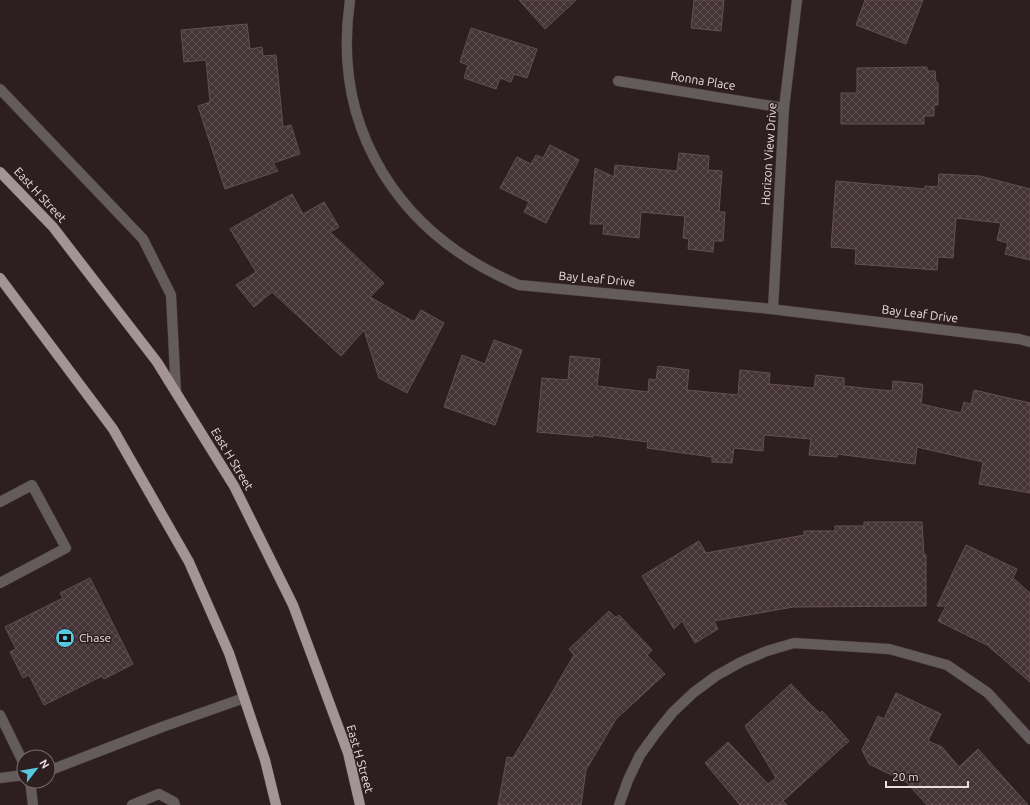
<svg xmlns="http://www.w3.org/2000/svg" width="1030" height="805" font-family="Ubuntu,sans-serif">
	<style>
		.building { fill: url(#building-cross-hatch); stroke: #625054 }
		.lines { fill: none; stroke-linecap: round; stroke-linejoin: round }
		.lane-casing { stroke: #47393c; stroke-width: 11 }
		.street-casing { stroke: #47393c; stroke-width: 11 }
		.primary-casing { stroke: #47393c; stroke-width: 11 }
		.lane { stroke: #645b5d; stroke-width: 10 }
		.street { stroke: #645b5d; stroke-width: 10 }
		.primary { stroke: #a59497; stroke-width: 10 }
		.labels { text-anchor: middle; stroke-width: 3; stroke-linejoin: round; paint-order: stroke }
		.street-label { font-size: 12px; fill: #e8dddf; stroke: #2d1e21 }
		.poi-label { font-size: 12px; fill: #e8dddf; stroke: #2d1e21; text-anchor: start }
	</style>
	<defs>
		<pattern id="building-cross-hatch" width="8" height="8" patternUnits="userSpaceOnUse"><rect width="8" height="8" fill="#443337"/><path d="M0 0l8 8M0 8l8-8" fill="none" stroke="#5f5054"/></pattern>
	</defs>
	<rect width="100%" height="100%" fill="#2d1e21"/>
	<path class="building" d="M 519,0 L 576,0 L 545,29 Z
		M 694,0 L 724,0 L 721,31 L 691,28 Z
		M 865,0 L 923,0 L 906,44 L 856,25 Z
		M 247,24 L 250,49 L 262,47 L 263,56 L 276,55 L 283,127 L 291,125 L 300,154 L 273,163 L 278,171 L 225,189 L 198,106 L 210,102 L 206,60 L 184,62 L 181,30 Z
		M 471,28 L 537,49 L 527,78 L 514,74 L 511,82 L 500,78 L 496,89 L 464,78 L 468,65 L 460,62 Z
		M 927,67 L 927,71 L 935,71 L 936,82 L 938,83 L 938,105 L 934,105 L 934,116 L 924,116 L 924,124 L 841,124 L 841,93 L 857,93 L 857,68 Z
		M 550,145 L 579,160 L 546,223 L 524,212 L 529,202 L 500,188 L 517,157 L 531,164 L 536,155 L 543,158 Z
		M 679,153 L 709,156 L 708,170 L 722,171 L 719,212 L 725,212 L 723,241 L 714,241 L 713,252 L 688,249 L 689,239 L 683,238 L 685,216 L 641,212 L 639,238 L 603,234 L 604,224 L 590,224 L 595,168 L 614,177 L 615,165 L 677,171 Z
		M 939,174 L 980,176 L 1030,189 L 1030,260 L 1005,254 L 1008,243 L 997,240 L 1001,223 L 956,218 L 953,258 L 938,257 L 937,270 L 855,264 L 856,249 L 831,247 L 836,181 L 925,189 L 925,186 L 938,187 Z
		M 292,194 L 303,214 L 324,202 L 339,227 L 330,232 L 384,283 L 370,297 L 414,322 L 421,310 L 444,323 L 407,393 L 379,378 L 364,330 L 341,356 L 272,292 L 254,307 L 236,285 L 256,272 L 230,229 Z
		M 494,340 L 522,350 L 495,425 L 444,407 L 462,355 L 485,364 Z
		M 570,356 L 600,359 L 597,386 L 648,392 L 649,379 L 656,380 L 658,366 L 689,370 L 687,390 L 738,395 L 740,370 L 770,373 L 769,384 L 814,388 L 816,375 L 844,378 L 844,386 L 892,391 L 893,381 L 921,384 L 923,385 L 921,404 L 961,413 L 964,402 L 971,404 L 974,390 L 1030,403 L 1030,493 L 979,484 L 983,462 L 917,447 L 915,464 L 837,454 L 837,457 L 809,455 L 811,439 L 764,435 L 763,451 L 734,448 L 732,463 L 712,462 L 712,457 L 647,448 L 648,442 L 593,435 L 593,437 L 537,432 L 542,378 L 568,380 Z
		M 864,522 L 922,522 L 924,555 L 926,555 L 926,606 L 793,607 L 714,621 L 718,629 L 695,643 L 682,621 L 674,629 L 642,576 L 699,541 L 706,553 L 804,535 L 804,531 L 835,531 L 835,526 L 864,526 Z
		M 966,545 L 1017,569 L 1013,578 L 1030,593 L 1030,682 L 987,645 L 938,621 L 946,606 L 937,606 Z
		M 90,578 L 133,664 L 104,679 L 102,676 L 44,705 L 29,675 L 23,678 L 10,652 L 16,649 L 5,627 L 63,598 L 60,593 Z
		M 609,611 L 616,618 L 619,615 L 652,650 L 647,655 L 665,674 L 616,719 L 586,770 L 581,805 L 498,805 L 507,757 L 513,758 L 553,691 L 574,655 L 569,649 Z
		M 791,684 L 810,704 L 820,713 L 822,711 L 849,741 L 783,801 L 787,805 L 740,805 L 705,763 L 728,742 L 768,784 L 776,778 L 745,726 Z
		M 896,693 L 941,714 L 928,741 L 942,747 L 959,767 L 978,749 L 1028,805 L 927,805 L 906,782 L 869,764 L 862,750 L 878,716 L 884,719 Z"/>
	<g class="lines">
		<g class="lane-casing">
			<path id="lane" d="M 0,89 L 143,239 L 171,295 L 176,393
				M 0,502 L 32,485 L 66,548 L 0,583
				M 0,715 L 24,764
				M 48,771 L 162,727 L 244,698
				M 0,778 L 24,775
				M 30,781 L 33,805
				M 132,805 L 159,794 L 174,802 L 175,805"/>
		</g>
		<g class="street-casing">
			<path id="street" d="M 350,0 C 331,131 400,235 519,285 L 762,308 L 1019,339 L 1030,342
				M 618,81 L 784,108
				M 773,309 L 784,108 L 797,0
				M 619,805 L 628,780 L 640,755 L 656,733 L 673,712 L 693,693 L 716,676 L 741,662 L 767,651 L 794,643 L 889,649 L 947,665 L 988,693 L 1030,739"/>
		</g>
		<g class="primary-casing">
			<path id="primary" d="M 0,172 L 53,227 L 157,362 L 234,486 L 293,605 L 348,753 L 360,805
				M 0,278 L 113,429 L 189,562 L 229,653 L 265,760 L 276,805"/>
		</g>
		<use href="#lane" class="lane"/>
		<use href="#street" class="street"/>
		<use href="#primary" class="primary"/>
	</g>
	<defs>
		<g id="bank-disc" transform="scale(1)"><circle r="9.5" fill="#56c9e1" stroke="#2d1e21"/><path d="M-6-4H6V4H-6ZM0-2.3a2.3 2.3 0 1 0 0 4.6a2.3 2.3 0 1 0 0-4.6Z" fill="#111"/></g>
	</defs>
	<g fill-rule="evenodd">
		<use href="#bank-disc" x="65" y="638"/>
	</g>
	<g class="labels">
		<g class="street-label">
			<text transform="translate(703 81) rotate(9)" y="4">Ronna Place</text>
			<text transform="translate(769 154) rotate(-86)" y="4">Horizon View Drive</text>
			<text transform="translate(40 195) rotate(47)" y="4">East H Street</text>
			<text transform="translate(597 279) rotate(5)" y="4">Bay Leaf Drive</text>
			<text transform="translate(920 314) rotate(7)" y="4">Bay Leaf Drive</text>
			<text transform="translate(232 459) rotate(59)" y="4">East H Street</text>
			<text transform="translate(360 759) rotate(74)" y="4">East H Street</text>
		</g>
		<g class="poi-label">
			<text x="79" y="642">Chase</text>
		</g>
	</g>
	<g transform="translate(36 769) rotate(59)"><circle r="19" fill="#2d1e21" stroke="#786a6d"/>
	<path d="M0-3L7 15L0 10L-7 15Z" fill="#56c9e1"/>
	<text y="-6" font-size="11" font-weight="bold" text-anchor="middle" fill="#e8dddf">N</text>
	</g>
	<path d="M886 781v6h82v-6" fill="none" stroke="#e8dddf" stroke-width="2"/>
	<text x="892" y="781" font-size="12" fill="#e8dddf" stroke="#2d1e21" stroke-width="3" paint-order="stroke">20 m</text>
</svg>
